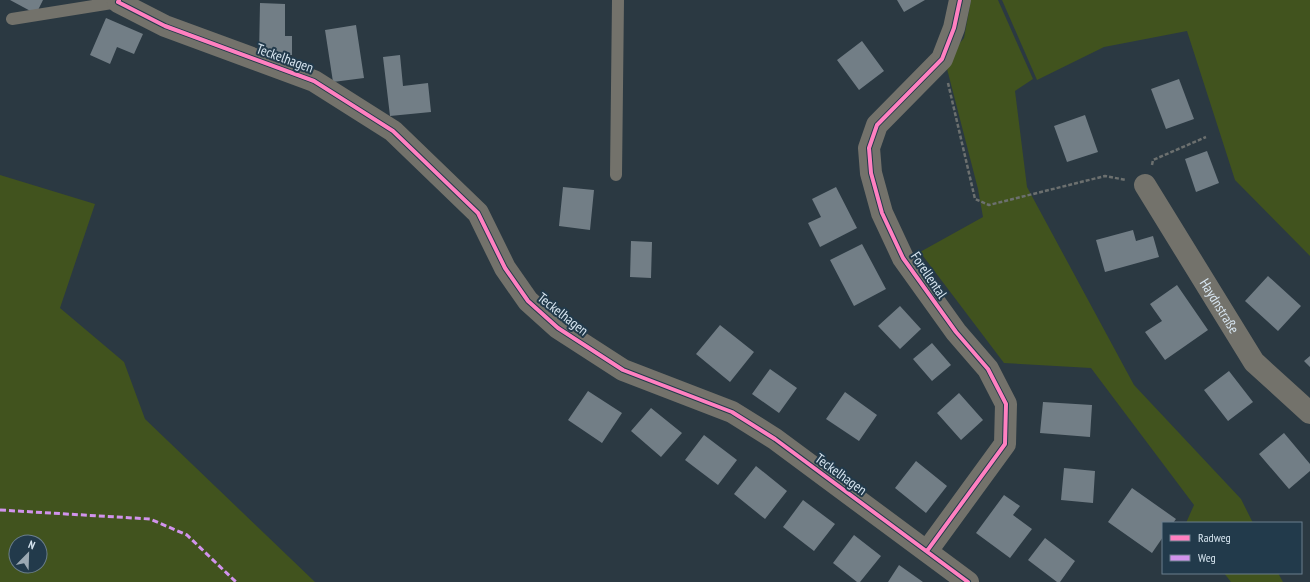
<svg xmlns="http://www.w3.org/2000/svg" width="1310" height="582" font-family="'PT Sans Narrow',sans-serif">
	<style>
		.green { fill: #41531e; fill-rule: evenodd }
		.building { fill: #727e86 }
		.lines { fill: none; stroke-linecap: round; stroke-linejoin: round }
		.path { stroke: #6c706f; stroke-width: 2.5; stroke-dasharray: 4 2; stroke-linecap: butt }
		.service { stroke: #73726b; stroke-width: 12 }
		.minor { stroke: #73726b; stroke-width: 22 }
		.quiet { stroke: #d193ec; stroke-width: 3; stroke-dasharray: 6 3; stroke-linecap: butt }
		.cycleway-casing { stroke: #223a4b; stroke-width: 6 }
		.cycleway { stroke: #ff80c0; stroke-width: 4 }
		.labels { text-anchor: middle; stroke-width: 4; stroke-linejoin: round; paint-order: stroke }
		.street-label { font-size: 14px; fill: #d7e5f0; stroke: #223a4b }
	</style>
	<rect width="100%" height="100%" fill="#2b3942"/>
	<path class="green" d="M 971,0 L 998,0 L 1033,79 L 1015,91 L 1027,187 L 1134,385 L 1241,499 L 1253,523 L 1186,523 L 1194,505 L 1091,368 L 1004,363 L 920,252 L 983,217 L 978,189 L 945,61 L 964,38 Z
		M 1002,0 L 1310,0 L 1310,256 L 1235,180 L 1187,31 L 1104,47 L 1037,80 Z
		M 0,175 L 95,204 L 60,308 L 124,362 L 145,419 L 315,582 L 0,582 ZM 16,542 L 40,542 L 40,566 L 16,566 Z
		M 1224,573 L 1278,573 L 1283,582 L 1231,582 Z"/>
	<path class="building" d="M 10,0 L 43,0 L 36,14 Z
		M 897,0 L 925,0 L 904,12 Z
		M 260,3 L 285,4 L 285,36 L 292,36 L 292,55 L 259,55 Z
		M 106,18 L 143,34 L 134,54 L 117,47 L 110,64 L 90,55 Z
		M 356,25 L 364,78 L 333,82 L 325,30 Z
		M 862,41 L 884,71 L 859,90 L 837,60 Z
		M 400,55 L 403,86 L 428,83 L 431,112 L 390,116 L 383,57 Z
		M 1179,79 L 1194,119 L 1166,129 L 1151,89 Z
		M 1085,115 L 1098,152 L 1067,162 L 1054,126 Z
		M 1207,151 L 1219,183 L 1196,192 L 1185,159 Z
		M 563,187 L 594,190 L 590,230 L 559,226 Z
		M 836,187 L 857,228 L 820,247 L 808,223 L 821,217 L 812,199 Z
		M 1133,230 L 1136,241 L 1153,236 L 1159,257 L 1105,272 L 1096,240 Z
		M 631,241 L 652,242 L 651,278 L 630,277 Z
		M 862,244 L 886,289 L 854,306 L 830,260 Z
		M 1268,276 L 1301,306 L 1278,331 L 1245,301 Z
		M 1177,285 L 1208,330 L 1165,360 L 1145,332 L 1162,321 L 1150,304 Z
		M 900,306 L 921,329 L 900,349 L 878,326 Z
		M 720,325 L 754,352 L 730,382 L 696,354 Z
		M 932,343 L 951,365 L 932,381 L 913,359 Z
		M 1310,356 L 1310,367 L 1304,361 Z
		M 770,369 L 797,388 L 779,413 L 752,394 Z
		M 1229,371 L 1253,402 L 1228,421 L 1204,390 Z
		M 588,391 L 622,413 L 602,443 L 568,420 Z
		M 845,392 L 877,415 L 859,441 L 826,419 Z
		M 959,393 L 983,420 L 961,440 L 937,413 Z
		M 1043,402 L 1092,405 L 1090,437 L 1040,433 Z
		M 651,408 L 682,433 L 661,457 L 631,431 Z
		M 1284,433 L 1310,464 L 1310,471 L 1289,489 L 1259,454 Z
		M 704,435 L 737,460 L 718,485 L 685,460 Z
		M 916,461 L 947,486 L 926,513 L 895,488 Z
		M 756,466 L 787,491 L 765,519 L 734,494 Z
		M 1064,468 L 1095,471 L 1093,503 L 1061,500 Z
		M 1132,488 L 1176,519 L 1173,523 L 1163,523 L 1163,537 L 1152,553 L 1108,522 Z
		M 1004,495 L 1020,506 L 1013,515 L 1032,529 L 1010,558 L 976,533 Z
		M 803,500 L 835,524 L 814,551 L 783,527 Z
		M 854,535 L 881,556 L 860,582 L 857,582 L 833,563 Z
		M 1045,538 L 1075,561 L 1060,582 L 1057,582 L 1028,560 Z
		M 899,565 L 923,582 L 888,582 Z"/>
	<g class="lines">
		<path class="path" d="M 948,83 L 975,199 L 989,205 L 1105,176 L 1126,180
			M 1152,165 L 1153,160 L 1206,137"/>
		<path class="service" d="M 12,19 L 118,2
			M 616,175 L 618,0"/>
		<g class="minor">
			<path d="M 119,0 L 118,2 L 165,26 L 314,81 L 393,131 L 478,213 L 505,268 L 528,301 L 558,328 L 623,370 L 732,412 L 775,439 L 968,582"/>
			<path id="s1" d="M 1145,185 L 1254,362 L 1310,413"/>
			<path d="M 927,551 L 1005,444 L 1006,404 L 988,369 L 956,332 L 903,258 L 882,213 L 871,173 L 869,148 L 877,125 L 942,59 L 954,28 L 960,0"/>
		</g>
		<path class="quiet" d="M 0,510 L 150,519 L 187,535 L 236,582"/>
		<g class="cycleway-casing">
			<path id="cycleway" d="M 119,0 L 118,2 L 165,26 L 314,81 L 393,131 L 478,213 L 505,268 L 528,301 L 558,328 L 623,370 L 732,412 L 775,439 L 968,582
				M 927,551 L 1005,444 L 1006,404 L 988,369 L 956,332 L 903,258 L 882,213 L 871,173 L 869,148 L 877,125 L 942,59 L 954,28 L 960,0"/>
		</g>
		<use href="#cycleway" class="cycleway"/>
	</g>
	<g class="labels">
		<g class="street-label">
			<text transform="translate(285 58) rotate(20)" y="5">Teckelhagen</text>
			<text transform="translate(929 275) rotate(56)" y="5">Forellental</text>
			<text dy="5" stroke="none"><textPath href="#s1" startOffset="142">Haydnstraße</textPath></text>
			<text transform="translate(563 314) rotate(38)" y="5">Teckelhagen</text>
			<text transform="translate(841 474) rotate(36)" y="5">Teckelhagen</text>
		</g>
	</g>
	<rect x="1162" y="522" width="140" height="52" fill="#223a4b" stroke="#6a7e8d"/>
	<rect x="1170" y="535" width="20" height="6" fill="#ff80c0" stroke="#6a7e8d"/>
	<text x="1198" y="542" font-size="12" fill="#d7e5f0">Radweg</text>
	<rect x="1170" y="555" width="20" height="6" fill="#d193ec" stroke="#6a7e8d"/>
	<text x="1198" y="562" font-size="12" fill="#d7e5f0">Weg</text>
	<g transform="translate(28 554) rotate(23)"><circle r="19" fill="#223a4b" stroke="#6a7e8d"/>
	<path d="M0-3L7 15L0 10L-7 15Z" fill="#9ba9b3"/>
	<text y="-6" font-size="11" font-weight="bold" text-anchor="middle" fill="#d7e5f0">N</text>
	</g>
</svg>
